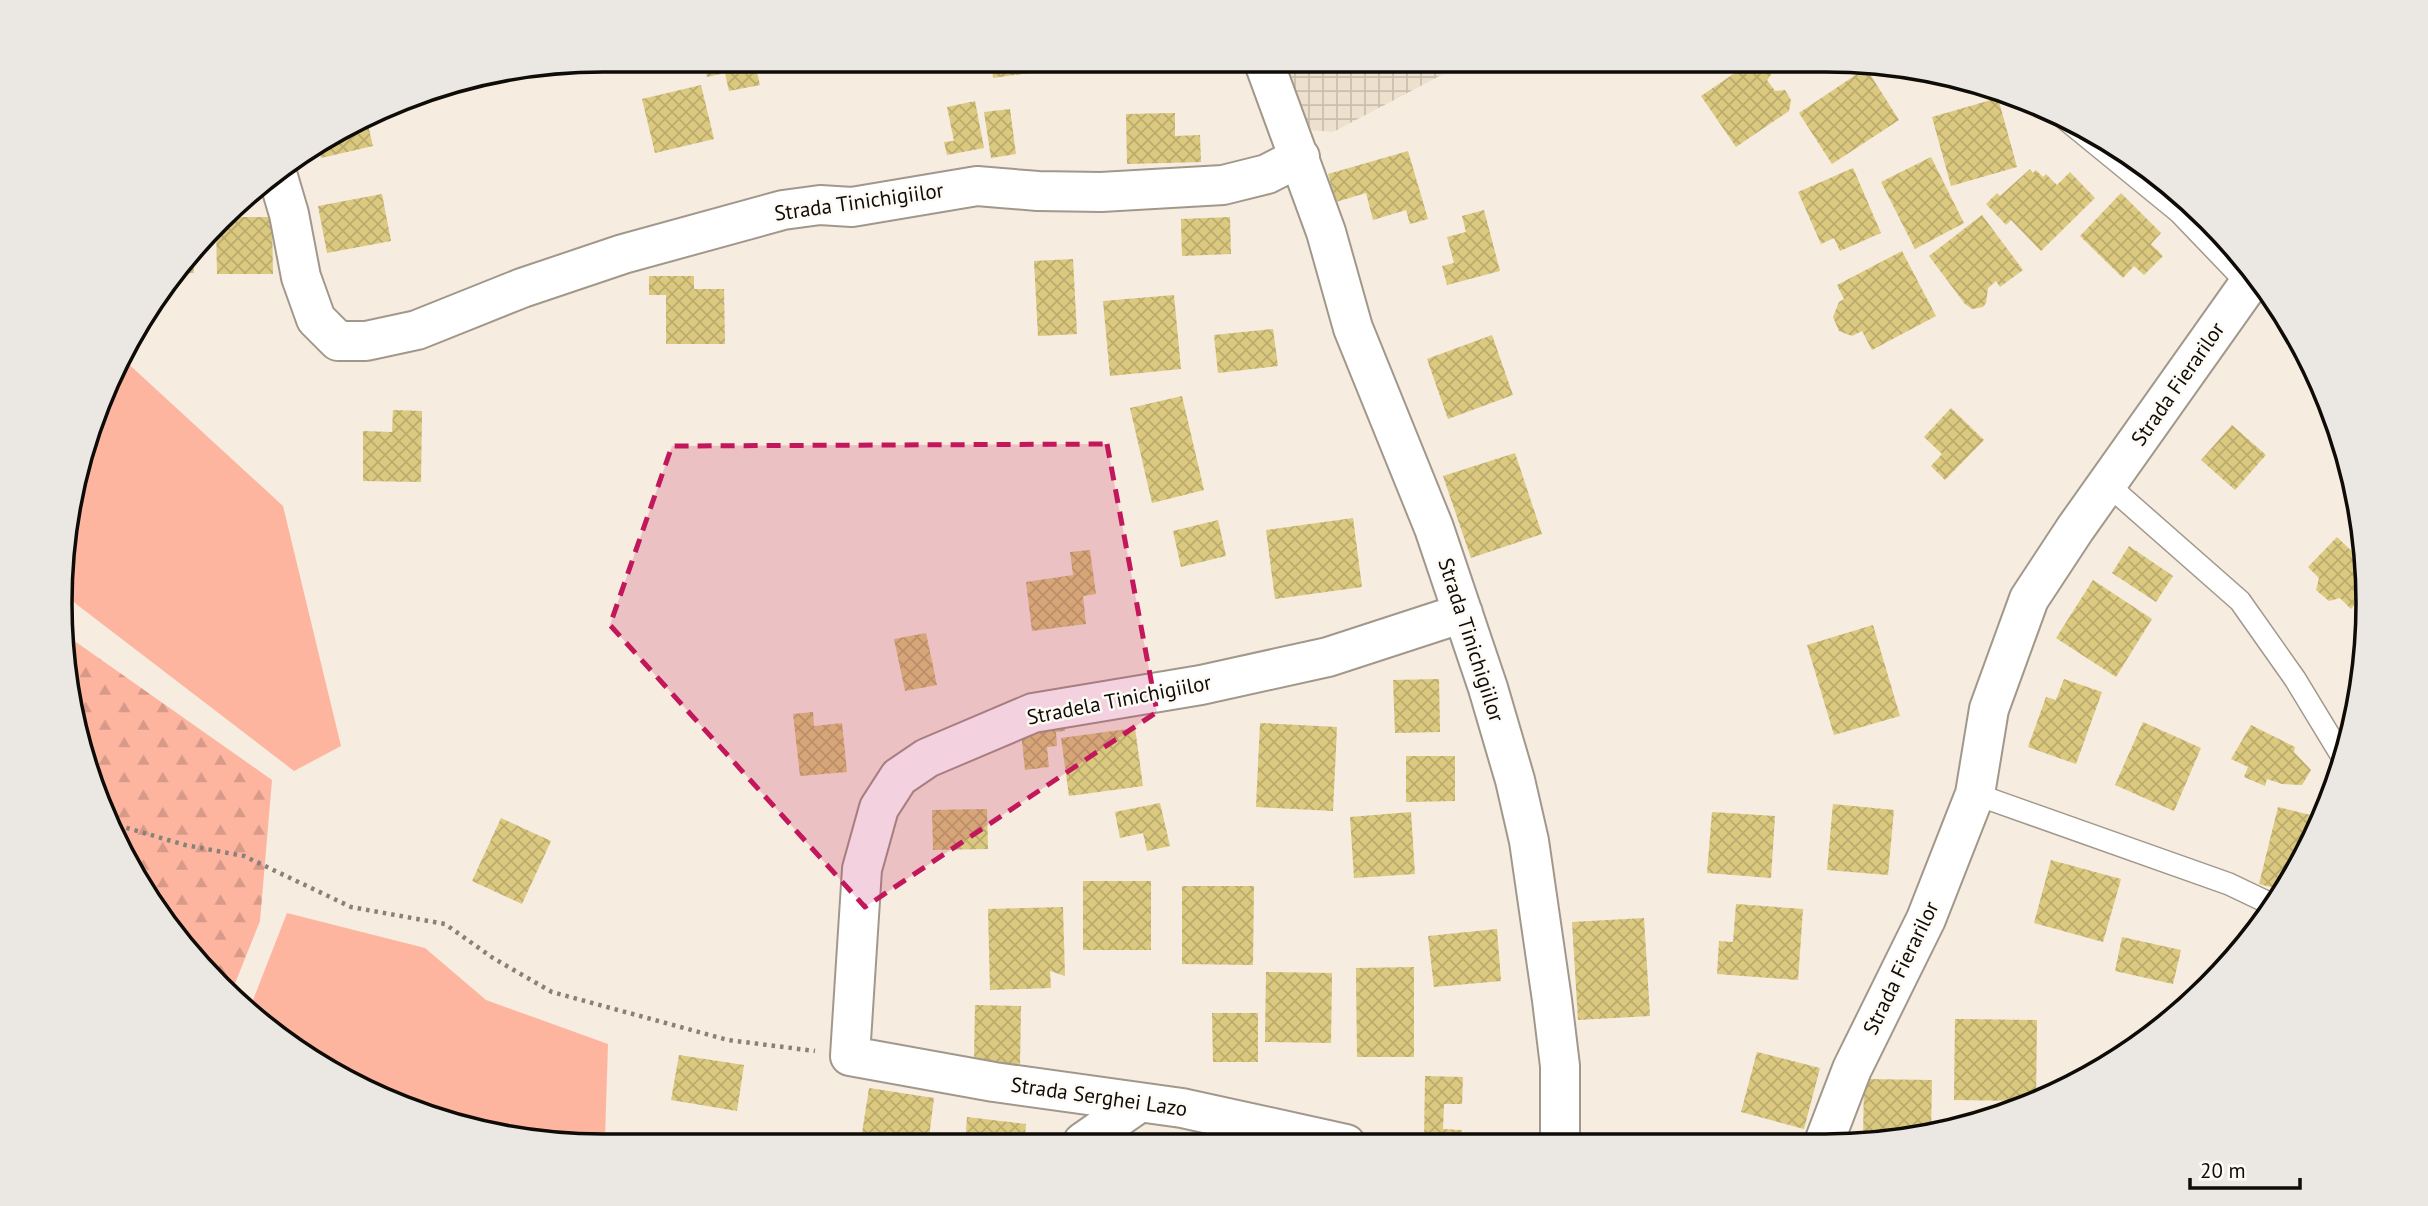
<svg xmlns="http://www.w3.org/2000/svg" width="2428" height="1206" font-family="'PT Sans',sans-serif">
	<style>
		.industrial { fill: url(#industrial-grid) }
		.green { fill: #feb5a0 }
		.forest { fill: url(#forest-firs) }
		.building { fill: url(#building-cross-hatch) }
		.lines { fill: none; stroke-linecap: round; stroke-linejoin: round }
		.lane-casing { stroke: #a1988b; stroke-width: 24 }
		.street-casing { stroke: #a1988b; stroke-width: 42 }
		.path { stroke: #888179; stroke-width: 4.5; stroke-dasharray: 3.5 5; stroke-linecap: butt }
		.lane { stroke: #fff; stroke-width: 21 }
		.street { stroke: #fff; stroke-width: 38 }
		.marked { fill: #c2185b; fill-opacity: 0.2; stroke: #c2185b; stroke-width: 5; stroke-dasharray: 14 9; stroke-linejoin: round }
		.labels { text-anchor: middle; stroke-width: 5; stroke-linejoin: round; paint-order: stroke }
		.street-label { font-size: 21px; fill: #0f0c08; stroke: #fefaf5 }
		.rim { fill: none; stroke: #0f0c08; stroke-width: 3.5 }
	</style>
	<defs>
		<pattern id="industrial-grid" width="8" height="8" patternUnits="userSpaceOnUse" patternTransform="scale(1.75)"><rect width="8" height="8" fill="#ede0cc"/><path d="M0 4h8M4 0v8" fill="none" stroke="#cabfae"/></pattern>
		<pattern id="forest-firs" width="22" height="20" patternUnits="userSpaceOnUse" patternTransform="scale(1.75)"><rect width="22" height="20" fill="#feb5a0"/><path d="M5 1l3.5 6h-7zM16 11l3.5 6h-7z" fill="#d89a88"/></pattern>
		<pattern id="building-cross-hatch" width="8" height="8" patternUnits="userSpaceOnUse" patternTransform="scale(1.75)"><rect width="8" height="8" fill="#dbc980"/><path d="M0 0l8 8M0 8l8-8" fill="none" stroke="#bbab6d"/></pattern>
	</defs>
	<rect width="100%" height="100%" fill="#f6ecdf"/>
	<path class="industrial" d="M 1283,60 L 1470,60 L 1333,132 L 1311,130 Z"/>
	<path class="green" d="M 122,358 L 283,506 L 341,746 L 294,771 L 67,597 L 70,497 Z
		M 287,913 L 425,948 L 486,1000 L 608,1044 L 605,1137 L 630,1146 L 603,1146 L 497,1136 L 395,1105 L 248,1013 Z"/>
	<path class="forest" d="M 66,635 L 272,780 L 260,921 L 230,996 L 172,934 L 116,844 L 64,674 Z"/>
	<path class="building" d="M 704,60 L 754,60 L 760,85 L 729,91 L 725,73 L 707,77 Z
		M 991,60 L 1073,60 L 1074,67 L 993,78 Z
		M 1754,60 L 1765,60 L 1773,72 L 1767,80 L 1775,91 L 1785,90 L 1791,100 L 1789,111 L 1736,147 L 1701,96 Z
		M 1866,68 L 1899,120 L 1832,164 L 1799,113 Z
		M 701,85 L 714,139 L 655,153 L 642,99 Z
		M 1998,98 L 2017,167 L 1951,186 L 1932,117 Z
		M 975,101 L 984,148 L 947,155 L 944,142 L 954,141 L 947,107 Z
		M 1010,109 L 1016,154 L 991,158 L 984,112 Z
		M 1175,113 L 1175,136 L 1200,135 L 1201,162 L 1127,164 L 1126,114 Z
		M 367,121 L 373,146 L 321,158 L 319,147 Z
		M 1408,151 L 1428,219 L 1410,224 L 1406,210 L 1373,220 L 1366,193 L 1336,202 L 1328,174 Z
		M 1931,157 L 1964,223 L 1915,249 L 1881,182 Z
		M 1853,168 L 1881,233 L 1840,251 L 1834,238 L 1821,244 L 1798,192 Z
		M 2030,169 L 2033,173 L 2036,170 L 2043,177 L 2046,174 L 2057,185 L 2070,172 L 2095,198 L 2041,251 L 2011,220 L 2006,225 L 1986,204 L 1997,193 L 2000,196 Z
		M 2121,193 L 2161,233 L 2151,244 L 2163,256 L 2144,275 L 2134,266 L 2123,278 L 2080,236 Z
		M 382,194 L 391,241 L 327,253 L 318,206 Z
		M 1484,210 L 1500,271 L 1447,285 L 1442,266 L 1454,263 L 1447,237 L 1466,232 L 1462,216 Z
		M 1982,215 L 2023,270 L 2000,287 L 1996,281 L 1988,288 L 1986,303 L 1983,307 L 1972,309 L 1965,304 L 1929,256 Z
		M 223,217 L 272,217 L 273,274 L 217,274 L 216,224 Z
		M 1230,217 L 1231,254 L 1182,256 L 1181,219 Z
		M 192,248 L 194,273 L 173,274 L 182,262 Z
		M 1902,251 L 1936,316 L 1872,350 L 1862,331 L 1852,336 L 1839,331 L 1833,317 L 1839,302 L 1844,299 L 1837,285 Z
		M 1073,259 L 1077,334 L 1038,336 L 1034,261 Z
		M 649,276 L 694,276 L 694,289 L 724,289 L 725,344 L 666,344 L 666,295 L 649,295 Z
		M 1174,295 L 1181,369 L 1110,376 L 1103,301 Z
		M 1273,329 L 1278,366 L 1218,373 L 1214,335 Z
		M 1492,335 L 1513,395 L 1448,419 L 1427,359 Z
		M 1182,396 L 1204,490 L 1152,503 L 1130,408 Z
		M 1951,408 L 1984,440 L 1945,480 L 1931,466 L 1942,454 L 1924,437 Z
		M 393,410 L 422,411 L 421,482 L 363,481 L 363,431 L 392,432 Z
		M 2232,425 L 2266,455 L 2235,490 L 2201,460 Z
		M 2341,442 L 2353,481 L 2331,449 Z
		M 1515,453 L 1542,534 L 1471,558 L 1443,476 Z
		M 1353,518 L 1362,587 L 1275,599 L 1266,530 Z
		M 1218,520 L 1226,556 L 1181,567 L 1173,531 Z
		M 2337,537 L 2365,564 L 2368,608 L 2360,599 L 2351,609 L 2340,598 L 2329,601 L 2316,590 L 2319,578 L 2308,567 Z
		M 2129,546 L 2173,576 L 2156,602 L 2112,573 Z
		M 1090,550 L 1096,594 L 1083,596 L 1086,624 L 1032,631 L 1026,582 L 1073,575 L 1070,552 Z
		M 2093,580 L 2152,619 L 2116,677 L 2056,638 Z
		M 1873,625 L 1900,716 L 1834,735 L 1807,645 Z
		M 926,633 L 937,685 L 905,691 L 894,639 Z
		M 1439,679 L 1440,732 L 1395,733 L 1393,680 Z
		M 2064,679 L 2102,692 L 2076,764 L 2028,747 L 2046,697 L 2056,700 Z
		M 813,712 L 814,726 L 842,723 L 847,772 L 800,776 L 793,714 Z
		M 2143,722 L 2201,748 L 2174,811 L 2115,785 Z
		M 1064,723 L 1065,731 L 1056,732 L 1057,746 L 1047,747 L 1049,767 L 1025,770 L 1021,732 Z
		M 1260,723 L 1337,727 L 1333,811 L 1256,807 Z
		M 2251,725 L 2295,747 L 2294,752 L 2311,770 L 2302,785 L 2282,784 L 2267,779 L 2265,786 L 2244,777 L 2248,767 L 2231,759 Z
		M 1135,728 L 1143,786 L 1069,796 L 1061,738 Z
		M 1406,756 L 1455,756 L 1455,801 L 1406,802 Z
		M 1160,803 L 1170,846 L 1147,851 L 1143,833 L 1120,838 L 1115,812 Z
		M 1833,804 L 1894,810 L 1888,875 L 1827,870 Z
		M 2278,807 L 2323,818 L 2282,890 L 2259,884 Z
		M 987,809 L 988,849 L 933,850 L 932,810 Z
		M 1411,812 L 1415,874 L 1354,878 L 1350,817 Z
		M 1712,812 L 1775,816 L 1771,878 L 1707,873 Z
		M 501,818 L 551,841 L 522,904 L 472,881 Z
		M 2051,860 L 2121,879 L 2103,942 L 2034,923 Z
		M 1083,881 L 1151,881 L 1151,950 L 1083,950 Z
		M 1182,886 L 1254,886 L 1253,965 L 1182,964 Z
		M 1736,904 L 1803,909 L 1798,980 L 1717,974 L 1719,941 L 1733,942 Z
		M 1063,907 L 1065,976 L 1050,971 L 1051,988 L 990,990 L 988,909 Z
		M 1644,918 L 1650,1016 L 1578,1020 L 1572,922 Z
		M 1497,929 L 1501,981 L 1434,987 L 1428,936 Z
		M 2122,937 L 2181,950 L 2173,984 L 2115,971 Z
		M 1414,967 L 1414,1057 L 1357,1057 L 1356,968 Z
		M 1266,972 L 1332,973 L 1331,1043 L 1265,1042 Z
		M 975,1005 L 1021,1006 L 1020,1064 L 974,1062 Z
		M 1212,1013 L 1258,1013 L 1258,1062 L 1213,1062 Z
		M 1955,1019 L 2037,1020 L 2036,1101 L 1954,1100 Z
		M 1757,1052 L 1820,1068 L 1804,1129 L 1741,1112 Z
		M 679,1055 L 744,1065 L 737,1111 L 671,1100 Z
		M 1425,1076 L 1463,1077 L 1462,1104 L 1444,1104 L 1443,1129 L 1462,1130 L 1462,1143 L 1424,1144 Z
		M 1864,1079 L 1932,1080 L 1931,1133 L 1896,1142 L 1863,1142 Z
		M 869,1088 L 934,1098 L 928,1145 L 860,1146 Z
		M 967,1117 L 1026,1124 L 1024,1145 L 965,1145 Z"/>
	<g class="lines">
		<g class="lane-casing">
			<path id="lane" d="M 2064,118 L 2179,212 L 2249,285
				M 2107,484 L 2240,601 L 2295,679 L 2343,758
				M 1975,794 L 2229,884 L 2273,905"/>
		</g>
		<g class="street-casing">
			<path id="street" d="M 1263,60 L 1326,232 L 1353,328 L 1434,528 L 1488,688 L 1515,780 L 1529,841 L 1552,1000 L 1560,1066 L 1560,1143
				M 276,170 L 289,214 L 301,277 L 316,319 L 338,341 L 366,341 L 417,330 L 522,288 L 623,254 L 783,210 L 820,205 L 852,207 L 977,186 L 1038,191 L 1101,192 L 1223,185 L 1267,174 L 1300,157
				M 1824,1142 L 1852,1069 L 1926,919 L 1975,794 L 1989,709 L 2029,599 L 2075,529 L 2255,275
				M 1346,1144 L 1182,1108 L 994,1082 L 850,1056 L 862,869 L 879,808 L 899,777 L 927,758 L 1033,713 L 1201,685 L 1328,657 L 1463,613
				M 1083,1145 L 1083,1142 L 1139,1103"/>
		</g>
		<path class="path" d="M 110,823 L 185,845 L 244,856 L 351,907 L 445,924 L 493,958 L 552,992 L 728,1040 L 815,1051"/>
		<use href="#lane" class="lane"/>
		<use href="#street" class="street"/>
	</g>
	<path class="marked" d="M 1107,444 L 1157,712 L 865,907 L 610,625 L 672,446 Z"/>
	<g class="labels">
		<g class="street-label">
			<text transform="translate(859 202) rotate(-8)" y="7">Strada Tinichigiilor</text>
			<text transform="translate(2178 384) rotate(-55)" y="7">Strada Fierarilor</text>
			<text transform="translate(1471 640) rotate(72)" y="7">Strada Tinichigiilor</text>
			<text transform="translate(1119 700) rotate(-11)" y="7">Stradela Tinichigiilor</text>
			<text transform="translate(1901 968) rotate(-64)" y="7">Strada Fierarilor</text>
			<text transform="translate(1099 1097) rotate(8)" y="7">Strada Serghei Lazo</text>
		</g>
	</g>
	<path d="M0 0H2428V1206H0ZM603 72H1825A531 531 0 0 1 2356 603V603A531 531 0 0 1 1825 1134H603A531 531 0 0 1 72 603V603A531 531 0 0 1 603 72Z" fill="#ebe7e2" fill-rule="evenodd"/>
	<path class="rim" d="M603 72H1825A531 531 0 0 1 2356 603V603A531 531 0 0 1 1825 1134H603A531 531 0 0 1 72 603V603A531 531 0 0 1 603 72Z"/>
	<path d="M2190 1178v10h110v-10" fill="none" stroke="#0f0c08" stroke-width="3.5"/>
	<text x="2200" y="1178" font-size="21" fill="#0f0c08" stroke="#fefaf5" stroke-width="5" paint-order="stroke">20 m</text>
</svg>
